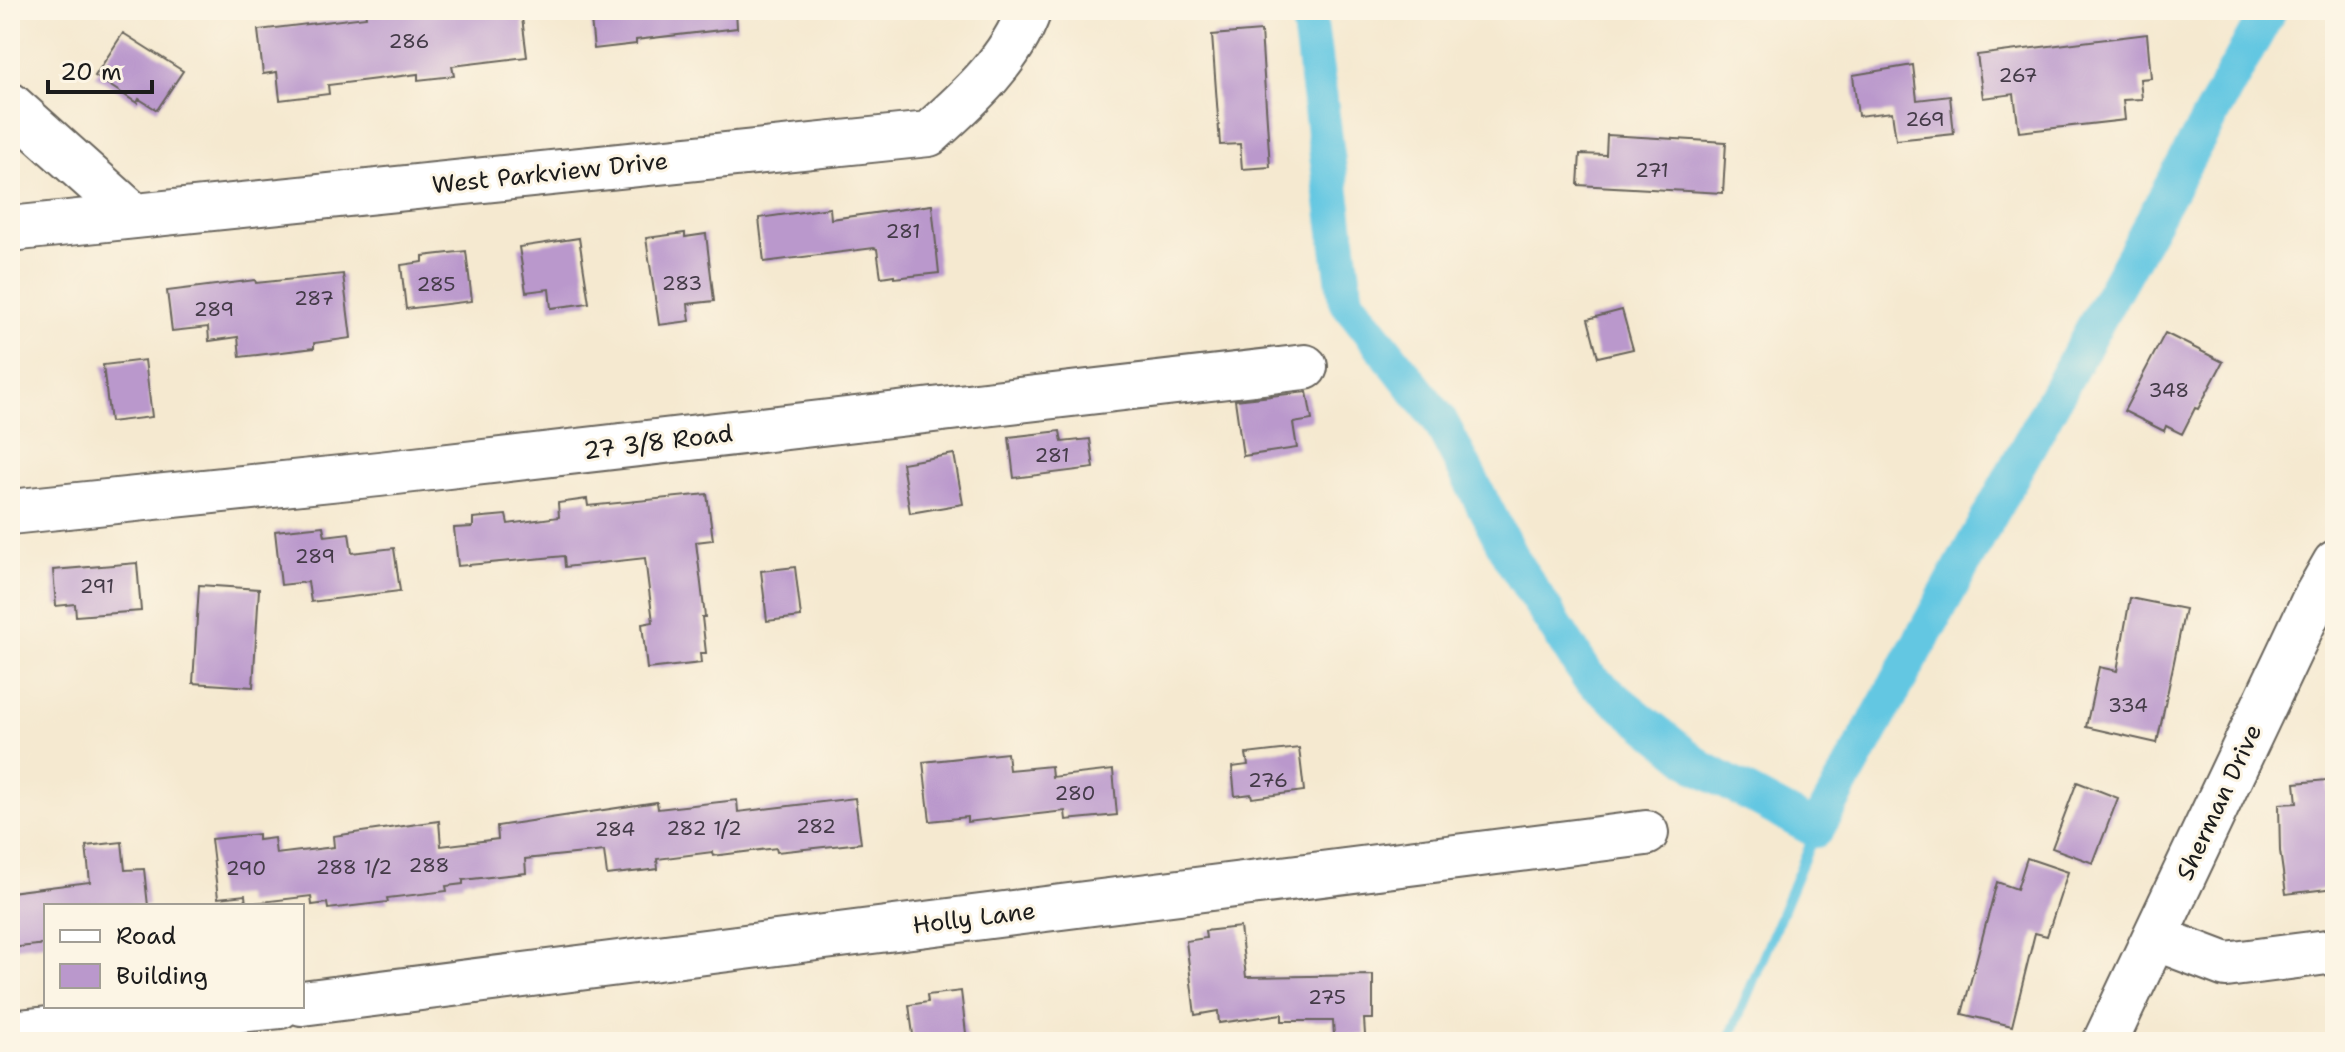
<svg xmlns="http://www.w3.org/2000/svg" width="2345" height="1052" font-family="'Shantell Sans',sans-serif">
	<style>
		.lines { fill: none; stroke-linecap: round; stroke-linejoin: round }
		.stream { stroke: #64c7e2; stroke-width: 10 }
		.canal { stroke: #64c7e2; stroke-width: 36 }
		.building { fill: #ba98cc }
		.minor-casing { stroke: #68645b; stroke-width: 48 }
		.minor { stroke: #fff; stroke-width: 44 }
		.labels { text-anchor: middle; stroke-width: 6; stroke-linejoin: round; paint-order: stroke }
		.number-label { font-size: 20px; fill: #443b48 }
		.street-label { font-size: 24px; fill: #1c1c1c; stroke: #fcf5e5 }
	</style>
	<rect width="100%" height="100%" fill="#fcf5e5"/>
	<filter id="ink" filterUnits="userSpaceOnUse"><feTurbulence type="fractalNoise" baseFrequency=".0125" numOctaves="2"/><feDisplacementMap in="SourceGraphic" scale="16" xChannelSelector="R" yChannelSelector="G"/><feConvolveMatrix kernelMatrix="1 2 1 2 8 2 1 2 1" color-interpolation-filters="sRGB"/></filter>
	<filter id="wash" filterUnits="userSpaceOnUse"><feTurbulence type="fractalNoise" baseFrequency=".006" numOctaves="4" result="noise"/><feDisplacementMap in="SourceGraphic" scale="32" xChannelSelector="R" yChannelSelector="G"/><feGaussianBlur stdDeviation="1.8" result="paint"/><feColorMatrix in="noise" values="0 0 0 0 0 0 0 0 0 0 0 0 0 0 0 0 0 1.4 0 .05"/><feComposite in="paint" operator="in"/></filter>
	<g filter="url(#wash)">
		<rect width="100%" height="100%" fill="#f5e9d0"/>
		<g class="lines">
			<path class="stream" d="M 1728,1042 L 1816,830"/>
			<path class="canal" d="M 1308,10 L 1346,300 L 1439,419 L 1510,556 L 1588,677 L 1701,768 L 1816,830 L 2269,10"/>
		</g>
		<g id="blocks">
			<path class="building" d="M 365,10 L 521,10 L 527,57 L 452,66 L 454,76 L 418,80 L 418,74 L 328,85 L 329,94 L 280,100 L 277,72 L 263,74 L 258,30 L 366,17 Z
				M 590,10 L 736,10 L 737,28 L 636,40 L 636,44 L 594,49 Z
				M 1261,31 L 1270,167 L 1242,169 L 1240,144 L 1220,145 L 1212,35 Z
				M 123,33 L 183,71 L 157,110 L 139,99 L 137,103 L 95,76 Z
				M 2147,34 L 2151,78 L 2140,79 L 2142,99 L 2123,100 L 2125,120 L 2019,132 L 2014,94 L 1983,98 L 1977,55 Z
				M 1913,65 L 1917,100 L 1950,96 L 1954,134 L 1896,140 L 1892,112 L 1858,116 L 1853,75 Z
				M 1607,135 L 1726,142 L 1723,193 L 1578,185 L 1580,154 L 1606,155 Z
				M 932,205 L 939,273 L 894,278 L 894,275 L 881,277 L 877,249 L 874,248 L 764,262 L 759,218 L 830,208 L 831,219 Z
				M 685,233 L 685,237 L 706,234 L 714,301 L 688,304 L 690,321 L 659,325 L 646,238 Z
				M 579,238 L 589,303 L 551,308 L 549,289 L 526,292 L 519,247 Z
				M 466,251 L 472,301 L 406,309 L 401,265 L 423,262 L 423,256 Z
				M 343,274 L 351,338 L 314,343 L 314,348 L 240,357 L 238,337 L 209,341 L 208,327 L 172,331 L 167,291 L 255,280 L 256,283 Z
				M 1622,310 L 1633,349 L 1598,357 L 1588,319 Z
				M 2165,333 L 2223,362 L 2198,409 L 2195,408 L 2182,434 L 2166,426 L 2164,431 L 2124,411 Z
				M 145,360 L 152,417 L 110,422 L 103,365 Z
				M 1307,392 L 1312,420 L 1293,423 L 1297,448 L 1243,456 L 1235,400 Z
				M 1060,431 L 1062,442 L 1090,439 L 1094,468 L 1014,478 L 1009,437 Z
				M 954,454 L 963,504 L 910,513 L 902,463 Z
				M 707,494 L 713,540 L 696,542 L 705,617 L 702,617 L 706,653 L 700,653 L 701,663 L 647,669 L 642,624 L 653,622 L 645,558 L 565,567 L 564,556 L 458,566 L 454,528 L 473,527 L 473,518 L 506,515 L 508,524 L 559,517 L 558,503 L 587,499 L 588,506 Z
				M 323,526 L 325,536 L 349,533 L 352,553 L 394,548 L 400,591 L 311,602 L 308,582 L 281,585 L 275,531 Z
				M 137,563 L 141,611 L 76,616 L 75,604 L 56,606 L 53,570 Z
				M 795,567 L 801,617 L 767,621 L 761,571 Z
				M 199,585 L 259,589 L 253,687 L 193,683 Z
				M 2130,598 L 2185,609 L 2157,743 L 2086,727 L 2099,667 L 2117,671 Z
				M 1299,748 L 1304,791 L 1252,798 L 1251,794 L 1235,796 L 1232,767 L 1248,765 L 1246,754 Z
				M 1007,753 L 1009,770 L 1051,766 L 1052,777 L 1113,770 L 1117,815 L 1066,820 L 1065,811 L 967,822 L 967,817 L 930,821 L 923,762 Z
				M 2327,780 L 2335,888 L 2286,894 L 2280,851 L 2279,804 L 2297,803 L 2295,783 Z
				M 2077,782 L 2118,798 L 2093,863 L 2052,848 Z
				M 855,798 L 861,843 L 777,852 L 776,848 L 713,856 L 712,852 L 657,859 L 658,869 L 607,875 L 604,851 L 525,859 L 526,873 L 463,880 L 463,884 L 446,886 L 447,891 L 387,898 L 388,902 L 328,909 L 327,903 L 312,905 L 311,896 L 246,904 L 245,895 L 218,898 L 211,839 L 258,834 L 258,840 L 274,838 L 276,854 L 334,847 L 333,836 L 439,821 L 441,846 L 498,839 L 497,826 L 657,802 L 658,809 L 737,800 L 738,812 Z
				M 122,842 L 125,870 L 144,869 L 148,906 L 46,906 L 46,944 L 10,948 L 10,892 L 90,882 L 86,846 Z
				M 2027,858 L 2068,872 L 2047,936 L 2035,933 L 2012,1026 L 1962,1014 L 1997,882 L 2017,889 Z
				M 1240,927 L 1246,977 L 1373,975 L 1373,1019 L 1364,1019 L 1365,1035 L 1334,1035 L 1333,1021 L 1282,1021 L 1282,1014 L 1219,1023 L 1218,1011 L 1195,1015 L 1186,941 L 1206,938 L 1205,931 Z
				M 961,991 L 967,1042 L 914,1042 L 909,1005 L 928,1002 L 927,995 Z"/>
		</g>
	</g>
	<g filter="url(#ink)">
		<use href="#blocks" fill-opacity="0" stroke="#68645b" stroke-width="2"/>
		<g class="lines">
			<g class="minor-casing">
				<path id="minor" d="M 10,105 L 134,216
					M 10,229 L 929,134 C 968,99 1011,61 1029,10
					M 10,512 L 379,474 L 1305,367
					M 2155,938 L 2226,965 L 2335,951
					M 302,1003 L 1646,833
					M 10,1033 L 280,1006
					M 2105,1042 L 2314,600 L 2335,563"/>
			</g>
			<use href="#minor" class="minor"/>
		</g>
	</g>
	<g class="labels">
		<g class="number-label">
			<text x="409" y="48">286</text>
			<text x="2018" y="82">267</text>
			<text x="1925" y="126">269</text>
			<text x="1652" y="177">271</text>
			<text x="903" y="238">281</text>
			<text x="682" y="290">283</text>
			<text x="436" y="291">285</text>
			<text x="314" y="305">287</text>
			<text x="214" y="316">289</text>
			<text x="2169" y="397">348</text>
			<text x="1052" y="462">281</text>
			<text x="315" y="563">289</text>
			<text x="97" y="593">291</text>
			<text x="2128" y="712">334</text>
			<text x="1268" y="787">276</text>
			<text x="1075" y="800">280</text>
			<text x="816" y="833">282</text>
			<text x="704" y="835">282 1/2</text>
			<text x="615" y="836">284</text>
			<text x="429" y="872">288</text>
			<text x="354" y="874">288 1/2</text>
			<text x="246" y="875">290</text>
			<text x="1327" y="1004">275</text>
		</g>
		<g class="street-label">
			<text transform="translate(550 173) rotate(-6)" y="8">West Parkview Drive</text>
			<text transform="translate(658 442) rotate(-7)" y="8">27 3/8 Road</text>
			<text transform="translate(2219 802) rotate(-65)" y="8">Sherman Drive</text>
			<text transform="translate(974 918) rotate(-7)" y="8">Holly Lane</text>
		</g>
	</g>
	<rect width="2345" height="1052" fill="none" stroke="#fcf5e5" stroke-width="40"/>
	<rect x="44" y="904" width="260" height="104" fill="#fcf5e5" stroke="#a29e95" stroke-width="2"/>
	<rect x="60" y="930" width="40" height="12" fill="#ffffff" stroke="#a29e95" stroke-width="2"/>
	<text x="116" y="944" font-size="24" fill="#1c1c1c">Road</text>
	<rect x="60" y="964" width="40" height="24" fill="#ba98cc" stroke="#a29e95" stroke-width="2"/>
	<text x="116" y="984" font-size="24" fill="#1c1c1c">Building</text>
	<path d="M48 80v12h104v-12" fill="none" stroke="#1c1c1c" stroke-width="4"/>
	<text x="60" y="80" font-size="24" fill="#1c1c1c" stroke="#fcf5e5" stroke-width="6" paint-order="stroke">20 m</text>
</svg>
